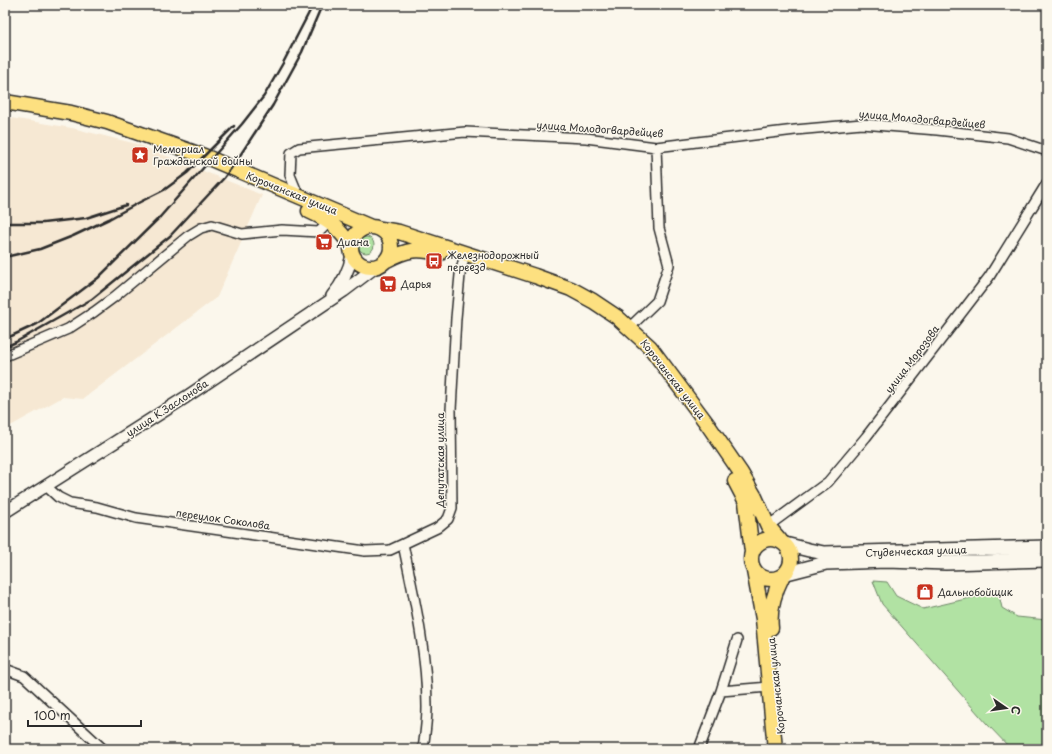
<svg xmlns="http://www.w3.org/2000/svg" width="1052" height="754" font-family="'Playpen Sans',sans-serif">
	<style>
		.built { fill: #f6e8d3 }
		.green { fill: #b1e2a3; stroke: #6e8667 }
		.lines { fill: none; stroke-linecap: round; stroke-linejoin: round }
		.minor-casing { stroke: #2b2b2b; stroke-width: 12 }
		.tertiary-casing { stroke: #2b2b2b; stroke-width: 14 }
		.secondary-casing { stroke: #2b2b2b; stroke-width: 16 }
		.primary-casing { stroke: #2b2b2b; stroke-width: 17 }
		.minor { stroke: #fbf7ec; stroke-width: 9 }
		.tertiary { stroke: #fbf7ec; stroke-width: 11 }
		.secondary { stroke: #fbf7ec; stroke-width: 13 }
		.primary { stroke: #fde080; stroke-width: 14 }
		.rail { stroke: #2b2b2b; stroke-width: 2.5 }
		.labels { text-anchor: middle; stroke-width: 3; stroke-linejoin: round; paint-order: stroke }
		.street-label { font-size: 10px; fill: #2b2b2b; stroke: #fbf7ec }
		.poi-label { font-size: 10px; fill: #2b2b2b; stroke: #fbf7ec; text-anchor: start }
	</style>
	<rect width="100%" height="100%" fill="#fbf7ec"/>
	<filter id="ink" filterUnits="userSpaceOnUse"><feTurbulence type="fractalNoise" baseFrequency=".025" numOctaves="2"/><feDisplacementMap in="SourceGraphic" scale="8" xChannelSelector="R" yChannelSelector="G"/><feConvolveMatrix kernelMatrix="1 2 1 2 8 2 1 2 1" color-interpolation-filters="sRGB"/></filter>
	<g filter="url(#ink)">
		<path class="built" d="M 5,117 L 72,128 L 137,144 L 262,195 L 217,297 L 83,399 L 63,397 L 5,429 Z"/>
		<path class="green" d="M358 245a8 8 0 1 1 16 0a8 8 0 1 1-16 0Z
			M 873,581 L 887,582 L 896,596 L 923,609 L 987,594 L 999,595 L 1002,608 L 1017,617 L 1047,620 L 1047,749 L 1011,749 L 987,724 L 882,604 Z"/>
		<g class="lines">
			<g class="minor-casing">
				<path id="minor" d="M 299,197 L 290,175 L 291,153 L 299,148 L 465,132 L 586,138 L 656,147 L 795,130 L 862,124 L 937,130 L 1008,138 L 1047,151
					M 629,328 L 657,301 L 669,265 L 659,228 L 656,147
					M 5,356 L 68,329 L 94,312 L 113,298 L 188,236 L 201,228 L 212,225 L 242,234 L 282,230 L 319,232 L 330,221
					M 46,486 L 58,497 L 70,503 L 97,507 L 136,518 L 365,551 L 390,550 L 403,544
					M 768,526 L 828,482 L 866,437 L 989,277 L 1047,183
					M 5,669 L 24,676 L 103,749
					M 721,691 L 770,687
					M 423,749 C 425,735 427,721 427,707 C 427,652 414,597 403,544 L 437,528 L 448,519 L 452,508 L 451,410 L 456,318 L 460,275 L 463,262
					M 699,749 L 721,691 L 737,640"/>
			</g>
			<g class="tertiary-casing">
				<path id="tertiary" d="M 332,296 C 342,284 349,271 352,255
					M 5,512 L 186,397 L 344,291 L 377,266"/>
			</g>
			<g class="secondary-casing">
				<path id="secondary" d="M 785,544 L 809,550 L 824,553 L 1047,547
					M 787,573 L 826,563 L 887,561 L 946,563 L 1047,560"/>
			</g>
			<g class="primary-casing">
				<path id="primary" d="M 5,102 L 71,113 L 107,122 L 204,156 L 371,227
					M 309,211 C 329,220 339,228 351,246
					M351 247a20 20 0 1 1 40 0a20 20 0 1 1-40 0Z
					M 381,229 L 399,232 L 535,276 L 571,289 L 593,301 L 617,317 L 650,347 L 708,425 L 741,473 L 755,497 L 768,526 L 780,540
					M 387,260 C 406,250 418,247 439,254
					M 735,481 L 746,502 L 752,552
					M751 559a20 20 0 1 1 40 0a20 20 0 1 1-40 0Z
					M 754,571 L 763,619 L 775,749
					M 771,628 C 769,610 774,593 782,577"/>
			</g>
			<use href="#minor" class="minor"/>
			<use href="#tertiary" class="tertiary"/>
			<use href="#secondary" class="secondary"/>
			<use href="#primary" class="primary"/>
			<path class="rail" d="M 5,223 L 43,223 L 86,218 L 126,205
				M 5,257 L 40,249 L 73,236 L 109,219 L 140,202 L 164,190 L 187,173 L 234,126
				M 5,339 L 37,324 L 98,278 L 160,217 L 242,124 L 264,96 L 283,63 L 313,5
				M 5,347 L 16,342 L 92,299 L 170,236 L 224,178 L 235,163 L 273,105 L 302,52 L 322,5"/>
		</g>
	</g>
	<defs>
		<g id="sight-square" transform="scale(0.9)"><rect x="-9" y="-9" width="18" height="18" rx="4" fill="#c8321e" stroke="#fbf7ec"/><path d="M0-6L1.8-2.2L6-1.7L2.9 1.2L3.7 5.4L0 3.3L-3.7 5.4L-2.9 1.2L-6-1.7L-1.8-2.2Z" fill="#fff"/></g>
		<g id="supermarket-square" transform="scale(0.9)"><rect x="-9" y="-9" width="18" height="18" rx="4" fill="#c8321e" stroke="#fbf7ec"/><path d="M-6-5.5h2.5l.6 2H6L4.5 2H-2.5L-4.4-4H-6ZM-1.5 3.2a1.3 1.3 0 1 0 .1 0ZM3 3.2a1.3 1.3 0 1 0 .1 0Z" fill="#fff"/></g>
		<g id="bus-square" transform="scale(0.9)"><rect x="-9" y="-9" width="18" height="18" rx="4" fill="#c8321e" stroke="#fbf7ec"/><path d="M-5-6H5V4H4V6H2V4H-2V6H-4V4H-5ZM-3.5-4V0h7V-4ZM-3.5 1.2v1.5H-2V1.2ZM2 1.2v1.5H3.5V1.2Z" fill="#fff"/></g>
		<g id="shop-square" transform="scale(0.9)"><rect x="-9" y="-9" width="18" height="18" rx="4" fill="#c8321e" stroke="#fbf7ec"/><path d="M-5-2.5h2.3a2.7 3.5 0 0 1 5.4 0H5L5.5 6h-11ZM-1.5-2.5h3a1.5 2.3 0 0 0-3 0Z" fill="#fff"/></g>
	</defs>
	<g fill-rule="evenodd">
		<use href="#sight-square" x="140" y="155"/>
		<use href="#supermarket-square" x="324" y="242"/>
		<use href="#bus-square" x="434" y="261"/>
		<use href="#supermarket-square" x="388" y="284"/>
		<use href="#shop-square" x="925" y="592"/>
	</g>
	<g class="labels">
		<g class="street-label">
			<text transform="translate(922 119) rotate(5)" y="4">улица Молодогвардейцев</text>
			<text transform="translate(600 129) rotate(4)" y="4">улица Молодогвардейцев</text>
			<text transform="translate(292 193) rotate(22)" y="4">Корочанская улица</text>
			<text transform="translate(912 359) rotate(-53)" y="4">улица Морозова</text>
			<text transform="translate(673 379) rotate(52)" y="4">Корочанская улица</text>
			<text transform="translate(167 408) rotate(-33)" y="4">улица К.Заслонова</text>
			<text transform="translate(440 460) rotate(-90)" y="4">Депутатская улица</text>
			<text transform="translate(223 519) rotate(8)" y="4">переулок Соколова</text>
			<text transform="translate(916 551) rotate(-2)" y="4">Студенческая улица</text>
			<text transform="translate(776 686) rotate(-96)" y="4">Корочанская улица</text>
		</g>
		<g class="poi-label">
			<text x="153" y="153">Мемориал<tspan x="153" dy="12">Гражданской войны</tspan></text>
			<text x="337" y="246">Диана</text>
			<text x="447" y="259">Железнодорожный<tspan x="447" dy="12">переезд</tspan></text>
			<text x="401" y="288">Дарья</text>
			<text x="938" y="596">Дальнобойщик</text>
		</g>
	</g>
	<rect width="1052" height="754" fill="none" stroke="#fbf7ec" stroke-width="20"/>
	<rect x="10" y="10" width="1032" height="734" fill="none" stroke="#2b2b2b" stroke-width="1.5" filter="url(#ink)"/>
	<g transform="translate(1006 708) rotate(103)" stroke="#fbf7ec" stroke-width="3" paint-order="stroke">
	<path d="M0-3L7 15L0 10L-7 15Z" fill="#2b2b2b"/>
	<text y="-6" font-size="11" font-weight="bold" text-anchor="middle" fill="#2b2b2b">С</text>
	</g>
	<path d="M28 720v6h113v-6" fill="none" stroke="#2b2b2b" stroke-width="2"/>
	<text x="34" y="720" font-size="12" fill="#2b2b2b" stroke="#fbf7ec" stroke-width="3" paint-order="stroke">100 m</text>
</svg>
